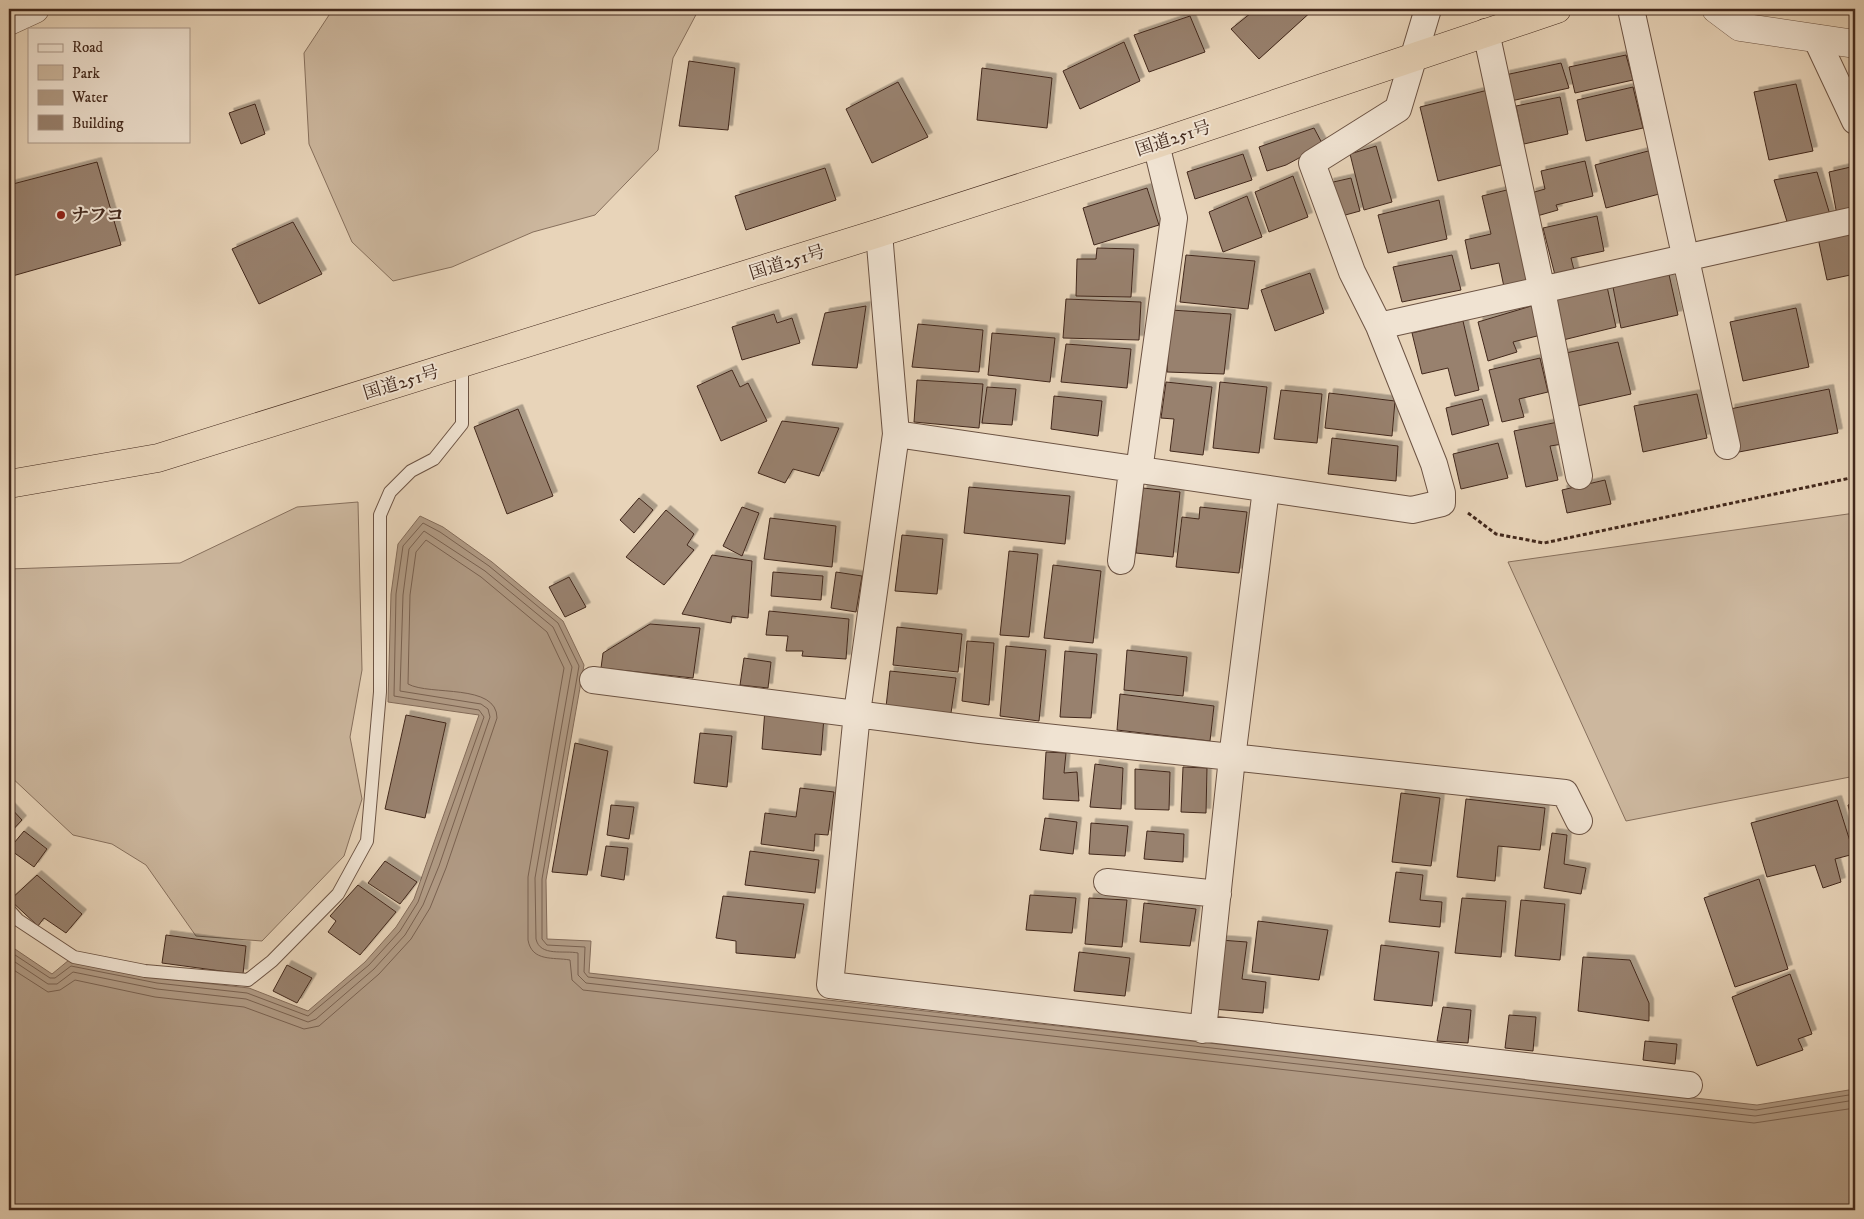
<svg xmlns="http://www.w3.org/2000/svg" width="1864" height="1219" font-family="'IM FELL DW Pica','Noto Serif JP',serif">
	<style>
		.green { fill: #ccb79e; stroke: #87705d }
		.water { fill: #b09a84; stroke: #846c5a }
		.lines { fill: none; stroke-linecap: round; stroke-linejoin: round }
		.shore { stroke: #796150; stroke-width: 1 }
		.building { fill: #98816e; stroke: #42281c; filter: url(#shadow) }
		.service-casing { stroke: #6c5343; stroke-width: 14 }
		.minor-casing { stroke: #6c5343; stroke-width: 28 }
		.tertiary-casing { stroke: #6c5343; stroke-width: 29 }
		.trunk-casing { stroke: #42281c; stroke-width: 29 }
		.path { stroke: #42281c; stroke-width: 3; stroke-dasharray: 4 2.5; stroke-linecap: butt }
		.service { stroke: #f0e3d2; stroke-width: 12 }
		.minor { stroke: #f0e3d2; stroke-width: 26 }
		.tertiary { stroke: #f0e3d2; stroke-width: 28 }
		.trunk { stroke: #e8d4b9; stroke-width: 28 }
		.poi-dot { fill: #8f2418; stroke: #f0e3d2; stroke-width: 2 }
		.labels { text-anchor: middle; stroke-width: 4; stroke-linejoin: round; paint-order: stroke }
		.street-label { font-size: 18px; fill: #42281c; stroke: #f0e3d2 }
		.poi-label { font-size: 18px; font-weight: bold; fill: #42281c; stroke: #f0e3d2; text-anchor: start }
	</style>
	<defs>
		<filter id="shadow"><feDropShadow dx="4.5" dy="-4.5" stdDeviation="0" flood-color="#0004"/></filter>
	</defs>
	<rect width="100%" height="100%" fill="#e8d4b9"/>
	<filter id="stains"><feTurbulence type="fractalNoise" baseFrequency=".004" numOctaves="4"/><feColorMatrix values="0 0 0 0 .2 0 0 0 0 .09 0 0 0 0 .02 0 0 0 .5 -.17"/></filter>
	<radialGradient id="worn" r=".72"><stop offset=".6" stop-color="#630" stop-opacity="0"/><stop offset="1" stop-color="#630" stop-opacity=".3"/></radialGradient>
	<path class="green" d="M 333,9 L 699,9 L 673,58 L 658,150 L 595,215 L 533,232 L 452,267 L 393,281 L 352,242 L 309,144 L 304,53 Z
		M 358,502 L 362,670 L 350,737 L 362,799 L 344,856 L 262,941 L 196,936 L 146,865 L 112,844 L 73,835 L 9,775 L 9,569 L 180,563 L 297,507 Z
		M 1855,513 L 1855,776 L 1626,821 L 1508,562 Z"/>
	<path class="water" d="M 420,516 L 443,527 L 492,562 L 563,621 L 584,665 L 546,880 L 547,939 L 591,941 L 589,973 L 1757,1105 L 1855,1089 L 1855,1210 L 9,1210 L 9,945 L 52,974 L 69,960 L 158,978 L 249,988 L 308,1011 L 365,962 L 396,927 L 414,899 L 479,715 L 388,702 L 391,594 L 398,544 Z"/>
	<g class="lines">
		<path class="shore" d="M 9,951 L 50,978 L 55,978 L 71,966 L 157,983 L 247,993 L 308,1016 L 369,965 L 400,931 L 418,902 L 484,717 L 479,710 L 394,696 L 396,594 L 403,546 L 423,523 L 440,532 L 489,566 L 558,623 L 579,666 L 542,879 L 542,939 L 547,945 L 585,947 L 584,972 L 588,977 L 1756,1110 L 1855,1094
			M 9,958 L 48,984 L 57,984 L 73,972 L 157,989 L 246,999 L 308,1022 L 316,1019 L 374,969 L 405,935 L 423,905 L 439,866 L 490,717 L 488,709 L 481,704 L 400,691 L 403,595 L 409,549 L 424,531 L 485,571 L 553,627 L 572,667 L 535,878 L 536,939 C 540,957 564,950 578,953 L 578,975 L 586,983 L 1755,1116 L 1855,1100
			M 9,967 L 48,992 L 60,990 L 75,980 L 155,997 L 244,1007 L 304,1029 L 319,1026 L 379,974 L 411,939 L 430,908 L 446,868 L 497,718 C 497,683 430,696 408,684 L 410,595 L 416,552 L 426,540 L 481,577 L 547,632 L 564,668 L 528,877 L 528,940 C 532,962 553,957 570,960 L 572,980 L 583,990 L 1754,1123 L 1855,1108"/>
	</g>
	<path class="building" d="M 1256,9 L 1314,9 L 1259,59 L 1231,29 Z
		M 1190,16 L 1205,52 L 1149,72 L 1134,35 Z
		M 1124,42 L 1140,81 L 1080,109 L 1063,71 Z
		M 1626,55 L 1633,80 L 1575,93 L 1569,67 Z
		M 689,61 L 735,68 L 728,130 L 679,126 Z
		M 1561,63 L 1569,88 L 1511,101 L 1505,75 Z
		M 982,68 L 1052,78 L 1047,128 L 977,120 Z
		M 898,82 L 928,137 L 872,163 L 846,109 Z
		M 1796,84 L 1813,151 L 1769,160 L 1754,92 Z
		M 1633,87 L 1643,128 L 1586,141 L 1577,100 Z
		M 1488,90 L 1505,164 L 1438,181 L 1420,107 Z
		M 1560,97 L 1568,134 L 1524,144 L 1516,106 Z
		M 255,104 L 265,134 L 241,144 L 229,113 Z
		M 1314,128 L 1323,145 L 1286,165 L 1267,171 L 1259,147 Z
		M 1376,146 L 1392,202 L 1364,210 L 1350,154 Z
		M 1652,150 L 1663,193 L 1606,208 L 1595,165 Z
		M 1243,154 L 1252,180 L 1195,199 L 1187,172 Z
		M 1585,161 L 1593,196 L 1556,205 L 1558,210 L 1537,216 L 1531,193 L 1545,189 L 1541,171 Z
		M 97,162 L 121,245 L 9,277 L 9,185 Z
		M 1855,166 L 1855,211 L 1837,215 L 1829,172 Z
		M 825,168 L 836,200 L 746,230 L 735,196 Z
		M 1817,172 L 1831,218 L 1789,228 L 1774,180 Z
		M 1293,176 L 1308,217 L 1269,232 L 1255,192 Z
		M 1351,178 L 1360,211 L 1338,217 L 1329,183 Z
		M 1147,188 L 1159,225 L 1094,245 L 1083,208 Z
		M 1511,189 L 1533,279 L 1504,287 L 1499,263 L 1471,269 L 1465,240 L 1491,234 L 1482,196 Z
		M 1247,196 L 1262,237 L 1223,252 L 1209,212 Z
		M 1439,200 L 1447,239 L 1388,253 L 1378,215 Z
		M 1597,216 L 1604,251 L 1571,258 L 1575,274 L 1556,279 L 1543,228 Z
		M 293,222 L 322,274 L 259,304 L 232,249 Z
		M 1855,230 L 1855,274 L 1827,280 L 1818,238 Z
		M 1097,248 L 1134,249 L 1131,297 L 1076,296 L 1077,259 L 1096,259 Z
		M 1186,255 L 1255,261 L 1248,309 L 1180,302 Z
		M 1452,255 L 1461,290 L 1402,302 L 1393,267 Z
		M 1668,270 L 1678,315 L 1621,328 L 1612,282 Z
		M 1310,273 L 1324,313 L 1275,331 L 1261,290 Z
		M 1606,282 L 1616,327 L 1559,341 L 1549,295 Z
		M 1066,299 L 1141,302 L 1139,340 L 1063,338 Z
		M 1538,304 L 1545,334 L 1513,342 L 1517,352 L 1488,361 L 1478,322 Z
		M 866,306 L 857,368 L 812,365 L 825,313 Z
		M 1796,308 L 1809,367 L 1743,381 L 1730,322 Z
		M 1171,310 L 1231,314 L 1224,374 L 1167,372 Z
		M 774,314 L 777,323 L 792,318 L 800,343 L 742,360 L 732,327 Z
		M 1463,321 L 1479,390 L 1455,396 L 1448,368 L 1422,374 L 1412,333 Z
		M 918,324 L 983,330 L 979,372 L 912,367 Z
		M 992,333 L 1055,338 L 1050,382 L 988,375 Z
		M 1618,342 L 1631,394 L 1573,407 L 1561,354 Z
		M 1066,344 L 1131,349 L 1127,388 L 1061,382 Z
		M 1540,358 L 1548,392 L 1519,399 L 1524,417 L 1502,422 L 1489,370 Z
		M 732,370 L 740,387 L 748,383 L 767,421 L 721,441 L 697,386 Z
		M 917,380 L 983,384 L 979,428 L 914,422 Z
		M 1166,382 L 1212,387 L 1203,455 L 1170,451 L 1174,419 L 1161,418 Z
		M 1220,382 L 1267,387 L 1259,453 L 1213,448 Z
		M 987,387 L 1016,389 L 1012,425 L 982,423 Z
		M 1829,389 L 1838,433 L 1739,452 L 1730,409 Z
		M 1281,390 L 1322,394 L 1317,443 L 1274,439 Z
		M 1329,393 L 1395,401 L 1392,436 L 1325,428 Z
		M 1697,394 L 1707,438 L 1643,452 L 1634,406 Z
		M 1054,396 L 1102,401 L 1098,436 L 1051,429 Z
		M 1482,399 L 1489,425 L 1452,435 L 1446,408 Z
		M 518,409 L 553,496 L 507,514 L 474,427 Z
		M 782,421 L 839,428 L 819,476 L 793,469 L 785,483 L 758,473 Z
		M 1558,422 L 1563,444 L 1550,446 L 1558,480 L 1526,487 L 1514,431 Z
		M 1332,438 L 1398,446 L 1396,481 L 1328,474 Z
		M 1498,443 L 1508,478 L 1461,489 L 1453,454 Z
		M 1605,480 L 1611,504 L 1567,513 L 1562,490 Z
		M 969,487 L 1070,496 L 1065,544 L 964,533 Z
		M 1143,488 L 1180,492 L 1173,557 L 1136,553 Z
		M 639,498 L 653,510 L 634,533 L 620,520 Z
		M 742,507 L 759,513 L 742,556 L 723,546 Z
		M 1200,507 L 1247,512 L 1239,573 L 1176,567 L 1182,517 L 1199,519 Z
		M 666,510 L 694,534 L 687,545 L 694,550 L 664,585 L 626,557 Z
		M 770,518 L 836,526 L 832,567 L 764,559 Z
		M 902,535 L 943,539 L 937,594 L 895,591 Z
		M 1009,551 L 1038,554 L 1029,637 L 1000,635 Z
		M 712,555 L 752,561 L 748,618 L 732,616 L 731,623 L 682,614 Z
		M 1053,565 L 1101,571 L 1093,643 L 1044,638 Z
		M 773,572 L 823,576 L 821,600 L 771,596 Z
		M 836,572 L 862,576 L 856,612 L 831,608 Z
		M 569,577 L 586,607 L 565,617 L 549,587 Z
		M 769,611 L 849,619 L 846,659 L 802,656 L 803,651 L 786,651 L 788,636 L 766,635 Z
		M 650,624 L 700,628 L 693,678 L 601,668 L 603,653 Z
		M 897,627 L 962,634 L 958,672 L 893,665 Z
		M 967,641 L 994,643 L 989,705 L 962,701 Z
		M 1006,646 L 1046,650 L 1039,721 L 1000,716 Z
		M 1127,650 L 1187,657 L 1183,696 L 1124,690 Z
		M 1065,651 L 1097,654 L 1091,718 L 1060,717 Z
		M 744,658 L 771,662 L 768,688 L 740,685 Z
		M 890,671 L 956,678 L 951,713 L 886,707 Z
		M 1120,694 L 1214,706 L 1210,741 L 1117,730 Z
		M 765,709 L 824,717 L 821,755 L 762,749 Z
		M 406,715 L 446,723 L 425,818 L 385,809 Z
		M 700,733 L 732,736 L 727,787 L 694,783 Z
		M 575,743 L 608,751 L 587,875 L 552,872 Z
		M 1046,752 L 1066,753 L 1064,773 L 1077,772 L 1079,801 L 1043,799 Z
		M 1095,764 L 1123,768 L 1121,809 L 1090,807 Z
		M 1183,767 L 1207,768 L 1206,813 L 1181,812 Z
		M 1135,769 L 1170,772 L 1169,810 L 1135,809 Z
		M 800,788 L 834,792 L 828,835 L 815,834 L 814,851 L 761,844 L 765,813 L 796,817 Z
		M 1401,793 L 1440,798 L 1431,866 L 1392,862 Z
		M 1466,799 L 1545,808 L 1540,850 L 1498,846 L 1495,881 L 1457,877 Z
		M 1837,800 L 1854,854 L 1835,859 L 1841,882 L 1823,888 L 1815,865 L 1767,877 L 1751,823 Z
		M 1855,803 L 1855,829 L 1854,829 L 1848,805 Z
		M 611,805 L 634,807 L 629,839 L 607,835 Z
		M 9,806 L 22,820 L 9,834 Z
		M 1045,818 L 1077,822 L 1073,854 L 1040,850 Z
		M 1091,823 L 1128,826 L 1125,856 L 1089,854 Z
		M 24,831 L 47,849 L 34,867 L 9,849 Z
		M 1147,831 L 1184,834 L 1183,862 L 1144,859 Z
		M 1552,833 L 1567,835 L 1564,864 L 1586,868 L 1581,894 L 1544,888 Z
		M 606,846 L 628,848 L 624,880 L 601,876 Z
		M 750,851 L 819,860 L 815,893 L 745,885 Z
		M 385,861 L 417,882 L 400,904 L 368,883 Z
		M 1396,872 L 1423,875 L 1420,900 L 1442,902 L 1440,927 L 1389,922 Z
		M 37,875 L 82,914 L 66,933 L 44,918 L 38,926 L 10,900 Z
		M 1759,879 L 1788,969 L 1735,987 L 1704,898 Z
		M 358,885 L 396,912 L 360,955 L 328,932 L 336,921 L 330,916 Z
		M 1030,895 L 1076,898 L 1072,933 L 1026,930 Z
		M 723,896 L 804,904 L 795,958 L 736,953 L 736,941 L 716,938 Z
		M 1089,898 L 1127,900 L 1122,947 L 1085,944 Z
		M 1462,898 L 1506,901 L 1501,957 L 1455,953 Z
		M 1521,900 L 1565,904 L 1560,960 L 1515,956 Z
		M 1144,903 L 1196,909 L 1190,946 L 1140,942 Z
		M 1258,921 L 1328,930 L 1319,980 L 1252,972 Z
		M 166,935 L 246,946 L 243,974 L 162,963 Z
		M 1220,940 L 1247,942 L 1242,979 L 1266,982 L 1263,1013 L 1212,1009 Z
		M 1381,945 L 1439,952 L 1432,1006 L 1374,1000 Z
		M 1079,952 L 1130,958 L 1125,996 L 1074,991 Z
		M 1583,957 L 1630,960 L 1649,1003 L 1649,1021 L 1578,1011 Z
		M 287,965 L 312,978 L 297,1003 L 273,991 Z
		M 1790,974 L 1812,1034 L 1798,1039 L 1803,1050 L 1757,1066 L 1732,997 Z
		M 1443,1007 L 1471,1010 L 1468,1043 L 1437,1041 Z
		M 1509,1015 L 1536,1017 L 1533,1051 L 1505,1048 Z
		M 1645,1041 L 1677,1044 L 1675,1064 L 1643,1060 Z"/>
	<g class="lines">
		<g class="service-casing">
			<path id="service" d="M 9,910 L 18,920 L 74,957 L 145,971 L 248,980 L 272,961 L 338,894 L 367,841 L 380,692 L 380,515 L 390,492 L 411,471 L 434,459 L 462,424 L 462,363"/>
		</g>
		<g class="minor-casing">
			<path id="minor" d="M 1631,9 L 1727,446
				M 1486,32 L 1542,291 L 1579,476
				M 1816,38 L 1855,121
				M 879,233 L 896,434 L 857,713 L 830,985 L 1689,1085
				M 1379,326 C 1538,292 1696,254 1855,220
				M 896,434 L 1412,510 L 1442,503 L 1442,493 L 1434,464 L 1379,326 L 1352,272 L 1312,163 L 1398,109 L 1428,9
				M 1139,471 L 1174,218 L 1156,144
				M 1121,561 L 1132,470
				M 593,680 L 980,730 L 1565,793 L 1579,821
				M 1107,882 L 1218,894
				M 1203,1030 L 1232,758 L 1266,489"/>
		</g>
		<g class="tertiary-casing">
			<path id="tertiary" d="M 1716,9 L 1740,27 L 1855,44
				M 9,21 L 35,9"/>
		</g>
		<g class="trunk-casing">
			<path id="trunk" d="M 9,484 L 158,458 L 879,233 L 1156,144 L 1557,9"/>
		</g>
		<path class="path" d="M 1468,513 L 1496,534 L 1544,543 L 1855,477"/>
		<use href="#service" class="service"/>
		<use href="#minor" class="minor"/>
		<use href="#tertiary" class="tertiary"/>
		<use href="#trunk" class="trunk"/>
	</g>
	<circle class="poi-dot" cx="61" cy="215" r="5"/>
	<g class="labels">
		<g class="street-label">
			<text transform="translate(1173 138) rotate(-18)" y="6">国道251号</text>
			<text transform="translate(787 262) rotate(-17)" y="6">国道251号</text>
			<text transform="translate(401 382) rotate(-17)" y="6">国道251号</text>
		</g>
		<g class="poi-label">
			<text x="71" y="221">ナフコ</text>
		</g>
	</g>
	<rect width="1864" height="1219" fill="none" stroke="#e8d4b9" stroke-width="30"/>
	<rect x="10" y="10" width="1844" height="1199" fill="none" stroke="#42281c" stroke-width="2.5"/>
	<rect x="15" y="15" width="1834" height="1189" fill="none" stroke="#42281c"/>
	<rect x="28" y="28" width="162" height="115" fill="#f0e3d2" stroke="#aa9889"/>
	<rect x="38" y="44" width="25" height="8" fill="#f0e3d2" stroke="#aa9889"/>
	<text x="72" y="52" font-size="15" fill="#42281c">Road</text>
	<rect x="38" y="65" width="25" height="15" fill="#ccb79e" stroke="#aa9889"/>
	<text x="72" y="78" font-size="15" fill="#42281c">Park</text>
	<rect x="38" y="90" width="25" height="15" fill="#b09a84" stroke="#aa9889"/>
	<text x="72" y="102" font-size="15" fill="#42281c">Water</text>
	<rect x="38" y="115" width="25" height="15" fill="#98816e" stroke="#aa9889"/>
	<text x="72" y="128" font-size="15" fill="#42281c">Building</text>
	<rect width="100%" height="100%" filter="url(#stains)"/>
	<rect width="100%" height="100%" fill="url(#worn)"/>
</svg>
